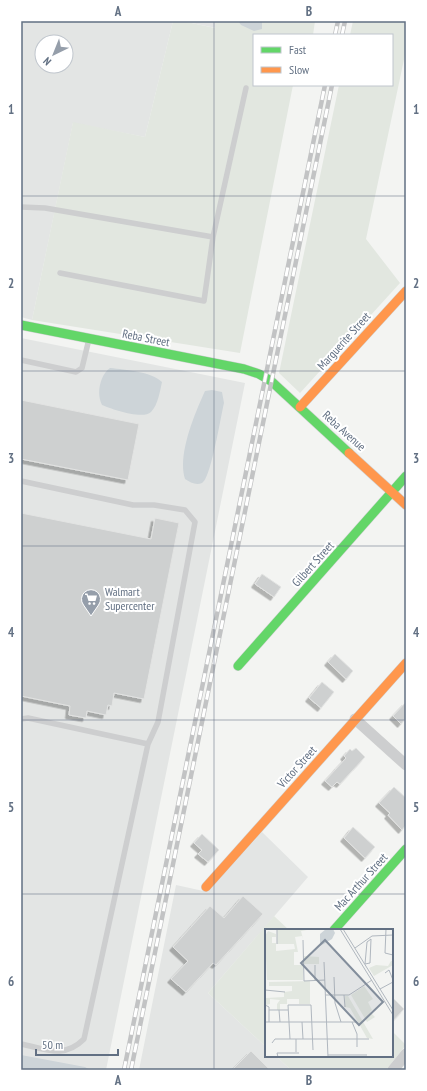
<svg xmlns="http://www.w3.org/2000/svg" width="427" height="1091" font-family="'PT Sans Narrow',sans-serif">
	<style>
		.built { fill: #e3e5e4; fill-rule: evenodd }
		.green { fill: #e2e7e0 }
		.water { fill: #cdd4d8 }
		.building { fill: #ced0d0; stroke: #e2e3e2; filter: url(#shadow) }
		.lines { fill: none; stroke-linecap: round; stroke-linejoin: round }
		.fast-casing { stroke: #ced0d1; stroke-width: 10 }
		.slow-casing { stroke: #ced0d1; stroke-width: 10 }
		.lane { stroke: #cdcecf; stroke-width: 5.5 }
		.street { stroke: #cdcecf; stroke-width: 11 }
		.fast { stroke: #63d668; stroke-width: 9 }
		.slow { stroke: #ff974d; stroke-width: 9 }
		.rail-casing { stroke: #c2c3c4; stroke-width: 4.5 }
		.rail { stroke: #fff; stroke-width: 3; stroke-dasharray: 9; stroke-linecap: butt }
		.grid { fill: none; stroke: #627083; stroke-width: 1; stroke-opacity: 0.55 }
		.labels { text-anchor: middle; stroke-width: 4; stroke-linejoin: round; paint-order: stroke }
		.street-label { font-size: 12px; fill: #627083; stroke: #fff }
		.poi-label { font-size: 12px; fill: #627083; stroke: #fff; text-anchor: start }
		.inset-road { fill: none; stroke: #b0b7bf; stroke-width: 1 }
		.view { fill: #838e9c; fill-opacity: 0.15; stroke: #838e9c; stroke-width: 2 }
		.inset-edge { fill: none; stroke: #627083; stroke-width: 2 }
		.neatline { fill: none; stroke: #627083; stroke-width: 1.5 }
		.grid-label { font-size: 13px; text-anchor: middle; font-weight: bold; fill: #627083 }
	</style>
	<defs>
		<filter id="shadow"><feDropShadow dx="-3.5" dy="3.5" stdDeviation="0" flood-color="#0004"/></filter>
	</defs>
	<rect width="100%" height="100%" fill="#f3f4f2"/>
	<path class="built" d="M 21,21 L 173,21 L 145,137 L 73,123 L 32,320 L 21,317 ZM 42,42 L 66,42 L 66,66 L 42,66 Z
		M 182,21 L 216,21 L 216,28 Z
		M 21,338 L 245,383 L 106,1070 L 21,1070 Z
		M 262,832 L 308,877 L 208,993 L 266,1047 L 266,1056 L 276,1056 L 291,1070 L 139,1070 L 176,885 L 208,892 Z"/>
	<path class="green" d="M 173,21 L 182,21 L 215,28 L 216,21 L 315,21 L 313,35 L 254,35 L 254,85 L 293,85 L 240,353 L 32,320 L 73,122 L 145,137 Z
		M 353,21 L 406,21 L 406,50 L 366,239 L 400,283 L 300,393 L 279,373 L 339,85 L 392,85 L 392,35 L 350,35 Z
		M 274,916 L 289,930 L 266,930 L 266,1047 L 208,993 Z
		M 392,1031 L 406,1045 L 386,1070 L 291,1070 L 276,1056 L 392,1056 Z"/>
	<path class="water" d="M 238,21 L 262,21 L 262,29 L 254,31 L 241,25 Z
		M 110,368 C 126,370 150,371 162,382 C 160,391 158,405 151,412 C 143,420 111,409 102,405 C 96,394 100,375 110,368 Z
		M 212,390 L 222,392 L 224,403 C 221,415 211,479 202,483 C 196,486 190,482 185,479 C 177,455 195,413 205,391 Z
		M 21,1055 L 85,1067 L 90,1070 L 21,1070 Z"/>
	<path class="building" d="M 21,400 L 139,424 L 128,480 L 21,459 Z
		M 21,513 L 151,539 L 155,518 L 179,523 L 144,699 L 114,693 L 112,706 L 108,705 L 106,715 L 87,711 L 86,718 L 69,715 L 70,706 L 21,696 Z
		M 262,574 L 281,587 L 274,597 L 255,584 Z
		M 335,654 L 353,671 L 346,679 L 328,662 Z
		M 322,682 L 334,692 L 321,708 L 309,698 Z
		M 406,702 L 406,718 L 401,724 L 393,716 Z
		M 356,748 L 365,757 L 340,784 L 337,782 L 332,787 L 325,781 L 346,758 L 344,756 L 350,749 L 352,751 Z
		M 394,787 L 406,798 L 406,825 L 402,830 L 388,815 L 390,813 L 379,803 Z
		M 353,827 L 375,847 L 365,858 L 344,838 Z
		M 202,834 L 219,850 L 208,862 L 198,854 L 202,850 L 194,843 Z
		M 243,896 L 263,914 L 216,965 L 213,963 L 186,992 L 171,979 L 188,961 L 173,947 L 210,906 L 224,918 Z
		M 392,997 L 404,1009 L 392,1022 Z
		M 251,1051 L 270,1070 L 232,1070 Z"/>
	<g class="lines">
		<g class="fast-casing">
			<path id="fast" d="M 21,325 L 244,369 L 259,374 L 271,381 L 349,453
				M 238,666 L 406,476
				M 334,930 L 406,849"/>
		</g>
		<g class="slow-casing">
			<path id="slow" d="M 300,407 L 406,291
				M 349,453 L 406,505
				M 206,887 L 406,663"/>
		</g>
		<path class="lane" d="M 21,207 L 45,208 L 213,237
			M 60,273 L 204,301 L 213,237 L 246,88
			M 21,360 L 76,372 L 82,368 L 89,339
			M 21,481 L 133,505 L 154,505 L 185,510 L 195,522 L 158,722 L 148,744
			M 21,719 L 28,718 L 148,744 L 84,1039 C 64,1059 46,1049 21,1044"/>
		<path class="street" d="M 355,719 L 406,765
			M 393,1070 L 406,1054"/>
		<use href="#fast" class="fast"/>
		<use href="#slow" class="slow"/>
		<g class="rail-casing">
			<path id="rail" d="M 335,35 L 338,21
				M 342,35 L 345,21
				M 124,1070 L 325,85
				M 131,1070 L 332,85"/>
		</g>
		<use href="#rail" class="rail"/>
	</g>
	<path class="grid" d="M 214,21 L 214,1070M 21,196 L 406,196M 21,371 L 406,371M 21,546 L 406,546M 21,720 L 406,720M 21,894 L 406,894"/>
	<defs>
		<g id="supermarket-pin" transform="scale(1)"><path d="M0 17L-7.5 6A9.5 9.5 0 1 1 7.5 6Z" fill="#959eaa" stroke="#fff"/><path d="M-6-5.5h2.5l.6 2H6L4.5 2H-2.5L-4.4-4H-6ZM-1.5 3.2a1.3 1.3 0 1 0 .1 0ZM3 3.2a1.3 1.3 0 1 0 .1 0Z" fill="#fff"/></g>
	</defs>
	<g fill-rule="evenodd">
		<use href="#supermarket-pin" x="91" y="599"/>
	</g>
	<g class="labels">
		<g class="street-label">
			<text transform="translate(146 338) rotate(11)" y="4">Reba Street</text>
			<text transform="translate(344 341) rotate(-48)" y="4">Marguerite Street</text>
			<text transform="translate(344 431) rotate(42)" y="4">Reba Avenue</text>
			<text transform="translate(313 564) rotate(-48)" y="4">Gilbert Street</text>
			<text transform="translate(297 767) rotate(-48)" y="4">Victor Street</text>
			<text transform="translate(361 882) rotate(-48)" y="4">Mac Arthur Street</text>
		</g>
		<g class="poi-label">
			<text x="105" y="596">Walmart<tspan x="105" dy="14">Supercenter</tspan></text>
		</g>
	</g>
	<g transform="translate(265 929)">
		<rect width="128" height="128" fill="#f3f4f2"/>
		<path d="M 12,0 L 42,0 L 42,1 L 36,2 L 38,10 L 37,7 L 30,8 L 33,23 L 29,23 L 29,36 L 38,36 L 38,51 L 2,51 L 0,7 L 3,2 L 11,5 L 11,8 L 7,8 L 7,14 L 11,14 L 11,22 L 30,20 L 29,15 L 12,15 ZM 39,27 L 54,28 L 54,35 L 39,35 ZM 126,32 L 128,32 L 128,36 L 109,47 L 104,39 L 111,36 L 123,37 ZM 45,52 L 45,75 L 34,75 L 34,70 L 22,70 L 22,75 L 15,75 L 15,81 L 12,81 L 12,75 L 15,71 L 5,70 L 5,75 L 1,76 L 1,69 L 19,68 L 19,63 L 27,62 L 27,57 L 4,57 L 4,53 ZM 99,57 L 108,70 L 103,73 L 107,81 L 105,83 L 110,88 L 102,93 L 86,66 ZM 80,67 L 83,67 L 108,110 L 102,109 L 85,79 L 80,78 Z" fill="#e2e7e0"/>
		<path d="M 61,0 L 68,0 L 70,4 L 67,10 L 55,17 L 55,5 Z" fill="#cdd4d8"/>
		<path class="inset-road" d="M 12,0 L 12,15M 75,0 L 128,86M 78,0 L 128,81M 121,0 L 120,24 L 128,26M 106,10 L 105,34 L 100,35 L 102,13 ZM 38,11 L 39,52 L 60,51M 90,19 L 107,7 L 128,6M 59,33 L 63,128M 50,36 L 50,51M 120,44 L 124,41 L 128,51M 69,48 L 70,74 L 76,93M 115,60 L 128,53M 0,61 L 20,63M 60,66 L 84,66 L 107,51M 79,66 L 80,78M 0,76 L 4,78 L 4,93M 4,81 L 23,81M 14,81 L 15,93M 0,93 L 92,93M 37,93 L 38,110M 87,93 L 92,105 L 92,118M 25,110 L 23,76 L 46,76 L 48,121M 31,110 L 31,123M 7,114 L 10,110 L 104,110M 63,126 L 102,126M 13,128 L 12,124 L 34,124"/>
		<path class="view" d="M 60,11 L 118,73 L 94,96 L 36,34 Z"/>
		<rect width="128" height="128" class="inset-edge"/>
	</g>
	<rect width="427" height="1091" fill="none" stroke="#ffffff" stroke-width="44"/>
	<rect x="253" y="34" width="140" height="52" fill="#ffffff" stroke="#c0c6cd"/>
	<rect x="261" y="47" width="20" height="6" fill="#63d668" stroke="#c0c6cd"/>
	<text x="289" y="54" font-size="12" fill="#627083">Fast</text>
	<rect x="261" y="67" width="20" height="6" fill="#ff974d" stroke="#c0c6cd"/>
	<text x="289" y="74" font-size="12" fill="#627083">Slow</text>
	<g transform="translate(54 54) rotate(223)"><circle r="19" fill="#ffffff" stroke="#c0c6cd"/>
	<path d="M0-3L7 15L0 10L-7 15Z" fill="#959eaa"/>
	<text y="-6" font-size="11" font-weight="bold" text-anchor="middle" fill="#627083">N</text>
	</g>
	<path d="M36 1049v6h82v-6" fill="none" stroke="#627083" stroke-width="2"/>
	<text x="42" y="1049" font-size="12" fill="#627083" stroke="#ffffff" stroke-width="3" paint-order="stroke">50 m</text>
	<rect x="22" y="22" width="383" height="1047" class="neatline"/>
	<g class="grid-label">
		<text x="118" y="16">A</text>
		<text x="309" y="16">B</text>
		<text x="11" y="114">1</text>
		<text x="416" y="114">1</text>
		<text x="11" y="288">2</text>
		<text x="416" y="288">2</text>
		<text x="11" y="463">3</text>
		<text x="416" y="463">3</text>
		<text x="11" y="637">4</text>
		<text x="416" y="637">4</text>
		<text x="11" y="812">5</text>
		<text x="416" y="812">5</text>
		<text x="11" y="986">6</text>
		<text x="416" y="986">6</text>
		<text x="118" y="1085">A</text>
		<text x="309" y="1085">B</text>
	</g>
</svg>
